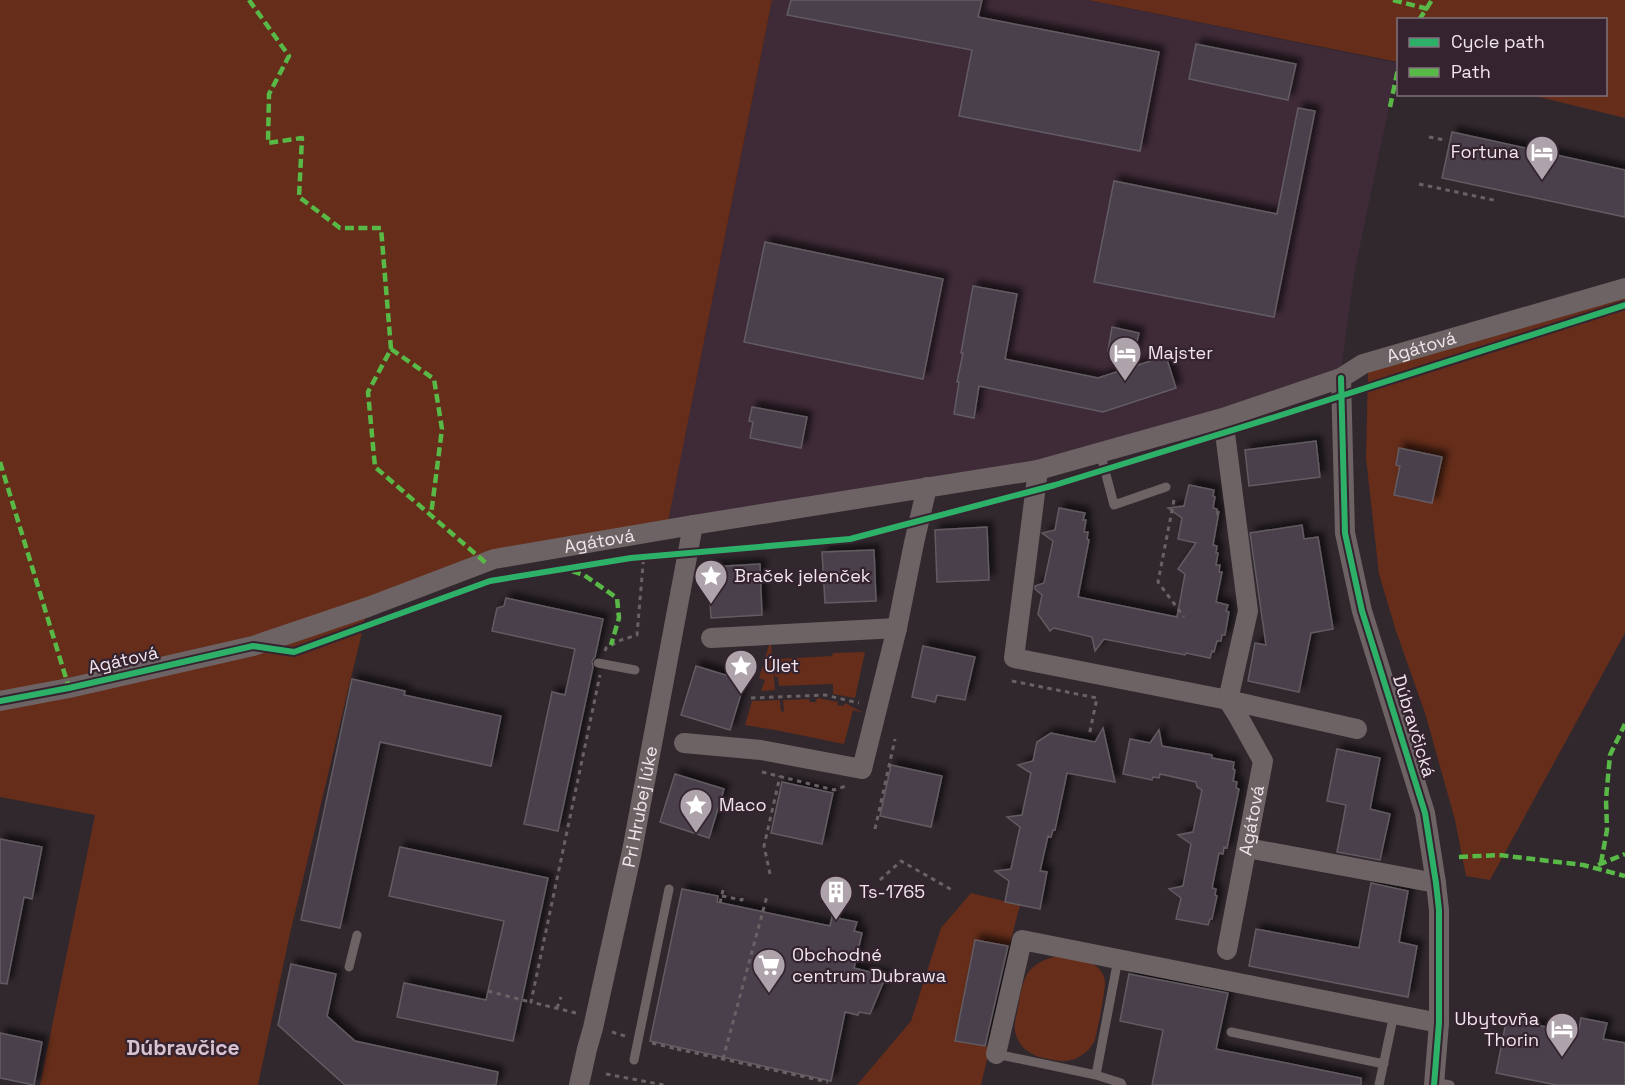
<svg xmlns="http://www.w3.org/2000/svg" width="1625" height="1085" font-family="'Space Grotesk',sans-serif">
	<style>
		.built { fill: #3f2b38 }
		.green { fill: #652d1a }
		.building { fill: #493f4b; stroke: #625c62; stroke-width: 1.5; filter: url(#shadow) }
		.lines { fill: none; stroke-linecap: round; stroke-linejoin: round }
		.path { stroke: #6a6164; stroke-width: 3; stroke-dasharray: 4.5 4.5; stroke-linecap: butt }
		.lane { stroke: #6e6364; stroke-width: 9 }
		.street { stroke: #6e6364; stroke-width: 20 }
		.quiet { stroke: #58b947; stroke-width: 4.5; stroke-dasharray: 9 4.5; stroke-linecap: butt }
		.cycleway-casing { stroke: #35242f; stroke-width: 10 }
		.cycleway { stroke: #2db169; stroke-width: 6 }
		.labels { text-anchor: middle; stroke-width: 4.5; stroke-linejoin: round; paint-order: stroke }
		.poi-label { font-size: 18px; fill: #f1e5ec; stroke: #35242f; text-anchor: start }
		.street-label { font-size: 18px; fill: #f1e5ec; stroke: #35242f }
		.quarter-label { font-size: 21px; font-weight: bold; fill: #d8c2d0; stroke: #35242f }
	</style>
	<defs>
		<filter id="shadow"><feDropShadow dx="5.5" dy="-5.5" stdDeviation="3" flood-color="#0009"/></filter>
	</defs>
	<rect width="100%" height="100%" fill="#31282e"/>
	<path class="built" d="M 772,0 L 1086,0 L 1398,63 L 1354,274 L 1340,378 L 1038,469 L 667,527 Z"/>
	<path class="green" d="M 0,0 L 772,0 L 667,527 L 494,559 L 368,607 L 289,938 L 258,1085 L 40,1085 L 95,815 L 0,797 Z
		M 1088,0 L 1625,0 L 1625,118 L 1531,95 L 1606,94 L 1606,20 L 1398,20 L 1398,62 Z
		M 1625,298 L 1625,633 L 1490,880 L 1466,876 L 1455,820 L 1425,713 L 1396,631 L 1379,574 L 1366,458 L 1368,372 Z
		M 770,642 L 771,643 L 775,690 L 761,691 L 765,680 L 759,678 Z
		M 865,652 L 855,698 L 833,694 L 833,684 L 779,686 L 778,677 L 775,677 L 774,668 L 778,668 L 777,659 L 832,656 L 833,653 Z
		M 817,698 L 838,702 L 837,705 L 844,706 L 845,703 L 864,713 L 853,710 L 844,744 L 775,730 L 745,725 L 752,701 L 780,700 L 781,711 L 784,712 L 783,700 L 809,699 L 810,702 L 816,702 Z
		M 971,893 L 1020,905 L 1009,947 L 975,940 L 956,1041 L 990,1047 L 981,1085 L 857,1085 L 911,1021 L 941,928 Z
		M 1058,956 C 1070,959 1088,959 1097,967 C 1102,971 1105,977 1105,983 C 1105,992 1097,1035 1094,1042 C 1091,1047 1087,1052 1082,1055 C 1069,1064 1057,1061 1043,1058 C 1031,1055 1020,1048 1016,1035 C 1013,1026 1016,1018 1018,1008 C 1023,979 1025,963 1058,956 Z"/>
	<path class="building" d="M 791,0 L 982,0 L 978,17 L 1159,52 L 1140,151 L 959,116 L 972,50 L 787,15 Z
		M 1196,44 L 1296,64 L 1288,100 L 1189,79 Z
		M 1298,108 L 1315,111 L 1274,317 L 1094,282 L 1114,181 L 1277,214 Z
		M 1452,132 L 1625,170 L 1625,217 L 1442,178 Z
		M 765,242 L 943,279 L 923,379 L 744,342 Z
		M 973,286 L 1017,294 L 1005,359 L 1098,378 L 1166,356 L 1176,388 L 1103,412 L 979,386 L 974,418 L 954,414 L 959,382 L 957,382 L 963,353 L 961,353 Z
		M 1112,327 L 1139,333 L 1134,356 L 1108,351 Z
		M 752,407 L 807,417 L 801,448 L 750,438 L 753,422 L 749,421 Z
		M 1316,441 L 1320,477 L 1249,486 L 1245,450 Z
		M 1399,448 L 1442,457 L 1432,503 L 1394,495 L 1400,466 L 1396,465 Z
		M 1189,485 L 1214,490 L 1213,496 L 1215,497 L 1213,508 L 1217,509 L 1217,514 L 1219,511 L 1213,545 L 1217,546 L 1216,553 L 1218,553 L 1216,565 L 1220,565 L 1219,572 L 1222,572 L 1216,602 L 1228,605 L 1226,611 L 1229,612 L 1225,635 L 1222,635 L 1221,641 L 1217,641 L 1214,652 L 1212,651 L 1210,658 L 1186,653 L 1185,655 L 1104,639 L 1095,651 L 1092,637 L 1054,628 L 1050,631 L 1038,614 L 1042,595 L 1035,589 L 1035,586 L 1044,583 L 1053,541 L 1042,533 L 1055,530 L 1059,508 L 1085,513 L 1083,520 L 1086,520 L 1084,532 L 1088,532 L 1087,539 L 1089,540 L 1078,597 L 1177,617 L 1185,574 L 1178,569 L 1196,543 L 1178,539 L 1182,518 L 1168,508 L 1184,506 Z
		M 1302,525 L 1304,539 L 1318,537 L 1333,629 L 1311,633 L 1299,692 L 1248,681 L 1255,643 L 1266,645 L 1250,533 Z
		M 987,527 L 989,580 L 937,582 L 935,530 Z
		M 874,550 L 876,601 L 825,603 L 822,552 Z
		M 760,564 L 762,615 L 711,618 L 708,567 Z
		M 506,598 L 603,619 L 595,657 L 592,661 L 593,667 L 558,831 L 524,824 L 552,692 L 565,695 L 575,649 L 492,631 L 497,608 L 504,606 Z
		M 923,646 L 975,657 L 965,700 L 937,695 L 935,702 L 912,697 Z
		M 696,666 L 745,681 L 730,730 L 681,715 Z
		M 352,679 L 405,691 L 404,695 L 501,716 L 491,766 L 380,742 L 340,928 L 301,920 Z
		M 1103,728 L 1115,782 L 1067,773 L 1055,830 L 1053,830 L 1051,837 L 1048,836 L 1040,871 L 1047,872 L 1040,909 L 1005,902 L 1009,881 L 995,871 L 1011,869 L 1020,827 L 1007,817 L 1022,815 L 1031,773 L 1018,765 L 1033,761 L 1037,742 L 1051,733 L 1095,742 Z
		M 1159,730 L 1162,746 L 1212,755 L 1212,758 L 1234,762 L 1233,769 L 1235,770 L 1233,781 L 1237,782 L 1236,788 L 1239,789 L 1227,848 L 1224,847 L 1223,854 L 1219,853 L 1212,888 L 1216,889 L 1215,895 L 1217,896 L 1212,919 L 1210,919 L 1208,925 L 1176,919 L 1181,898 L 1169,889 L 1183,886 L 1191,844 L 1178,835 L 1193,832 L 1202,790 L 1197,787 L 1196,782 L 1160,774 L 1159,778 L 1153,777 L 1152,780 L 1123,774 L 1130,739 L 1150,743 Z
		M 1337,749 L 1380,758 L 1370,809 L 1390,814 L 1380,860 L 1337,852 L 1346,805 L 1327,801 Z
		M 891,765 L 942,776 L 931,827 L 880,816 Z
		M 675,774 L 724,789 L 709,838 L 660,822 Z
		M 782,782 L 833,793 L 822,844 L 771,833 Z
		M 0,839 L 42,847 L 32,899 L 24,897 L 7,984 L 0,983 Z
		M 400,847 L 548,878 L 513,1041 L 397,1017 L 404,983 L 486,1000 L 504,921 L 389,896 Z
		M 1371,883 L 1408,891 L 1399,942 L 1417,946 L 1408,997 L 1249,966 L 1256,929 L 1359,948 Z
		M 682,889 L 718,896 L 717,902 L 830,926 L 832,917 L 857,922 L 854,931 L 862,933 L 854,968 L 886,976 L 870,1014 L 859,1012 L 858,1015 L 845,1012 L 831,1081 L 650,1041 Z
		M 975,940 L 1008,946 L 985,1046 L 955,1041 Z
		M 291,964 L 336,974 L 327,1016 L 355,1041 L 498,1072 L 496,1085 L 345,1085 L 278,1025 Z
		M 1129,974 L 1228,993 L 1216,1049 L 1361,1078 L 1361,1085 L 1152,1085 L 1163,1030 L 1120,1021 Z
		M 1581,1018 L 1607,1023 L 1603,1039 L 1625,1043 L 1625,1085 L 1557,1085 L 1496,1073 L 1506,1022 L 1518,1025 L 1519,1021 L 1578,1034 Z
		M 0,1033 L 42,1042 L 34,1085 L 0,1078 Z"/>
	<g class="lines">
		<path class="path" d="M 1429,137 L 1445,140
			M 1419,184 L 1498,201
			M 1174,500 L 1158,582 L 1184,617
			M 605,651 L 606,648 L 621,640 L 637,635 L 644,553
			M 1012,681 L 1097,698 L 1089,736
			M 751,698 L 825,695 L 859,703
			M 762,772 L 834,790 L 846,786
			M 875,829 L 895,739
			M 770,874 L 764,846 L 780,776
			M 880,880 L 901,861 L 952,890
			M 722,896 L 742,900 L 743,894
			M 720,903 L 723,890
			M 488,991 L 530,1002
			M 557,1008 L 561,997
			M 576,1013 L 531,1002 L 600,675
			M 612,1032 L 625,1036
			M 652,1043 L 677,1049 L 677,1047
			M 677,1049 L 828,1082
			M 723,1059 L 767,896
			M 606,1074 L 664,1085"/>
		<path class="lane" d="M 1100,452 L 1114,505 L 1166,487
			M 598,663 L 635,670
			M 349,967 L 357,935
			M 1231,1032 L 1384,1064
			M 996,1054 L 1096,1075 L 1118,959
			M 634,1060 L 669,889
			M 1096,1075 L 1121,1083 L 1122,1085
			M 1434,1082 L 1450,1085
			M 1379,1085 L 1394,1014"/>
		<g class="street">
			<path d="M 1341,378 L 1345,533 L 1362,611 L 1425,813 L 1436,883 L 1439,910 L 1439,1023 L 1434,1085"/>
			<path d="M 1038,470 L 1014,658 L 1228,700 L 1248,611 L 1223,418"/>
			<path d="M 711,638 L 897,628"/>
			<path d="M 1228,700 L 1357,729"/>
			<path id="s1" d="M 0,701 L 69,688 L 253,646 L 368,607 L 494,559 L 693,525 L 1038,470 L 1223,418 L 1341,378 L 1363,364 L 1625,288"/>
			<path d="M 684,743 L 761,750 L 862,769 L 897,628 L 914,543 L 927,487"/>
			<path d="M 1247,848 L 1436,883"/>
			<path id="s2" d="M 1227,950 L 1263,761 L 1238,716 L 1228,700"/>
			<path d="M 996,1054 L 1022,940 L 1439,1023"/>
			<path id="s3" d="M 579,1085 L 587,1049 L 593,1028 L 632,851 L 693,525"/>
		</g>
		<path class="quiet" d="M 249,0 L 289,56 L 269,94 L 268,143 L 302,138 L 299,197 L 340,228 L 381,228 L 391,349 L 368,392 L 375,467 L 486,563
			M 1393,0 L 1428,9
			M 1419,20 L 1432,0
			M 1390,107 L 1398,69
			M 391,349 L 434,379 L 442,429 L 431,515
			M 0,462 L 69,688
			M 572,571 L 584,575 L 617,598 L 619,618 L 611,645
			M 1459,857 L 1499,855 L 1583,865 L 1625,876
			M 1601,863 L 1607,830 L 1606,799 L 1610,755 L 1625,724
			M 1598,865 L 1625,854"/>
		<g class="cycleway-casing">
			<path id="cycleway" d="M 1341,378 L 1345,533 L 1362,611 L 1425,813 L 1436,883 L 1439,910 L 1439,1023 L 1434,1085
				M 0,701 L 69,688 L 253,646 L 294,652 L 490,581 L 631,558 L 850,539 L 1055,485 L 1275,417 L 1625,305"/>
		</g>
		<use href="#cycleway" class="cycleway"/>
	</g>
	<defs>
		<g id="hotel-pin" transform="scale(1.725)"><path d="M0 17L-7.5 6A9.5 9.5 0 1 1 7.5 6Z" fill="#aea3aa" stroke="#35242f"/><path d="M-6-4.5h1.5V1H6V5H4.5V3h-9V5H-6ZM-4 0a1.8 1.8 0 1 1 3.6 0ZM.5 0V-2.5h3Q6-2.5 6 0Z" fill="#fff"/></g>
		<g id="sight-pin" transform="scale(1.725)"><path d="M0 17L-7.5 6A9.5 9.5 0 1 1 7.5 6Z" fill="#aea3aa" stroke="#35242f"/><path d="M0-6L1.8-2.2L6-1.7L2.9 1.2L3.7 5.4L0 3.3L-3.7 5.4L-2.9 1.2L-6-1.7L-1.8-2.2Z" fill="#fff"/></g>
		<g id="building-pin" transform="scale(1.725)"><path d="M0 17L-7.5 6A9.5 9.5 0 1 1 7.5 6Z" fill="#aea3aa" stroke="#35242f"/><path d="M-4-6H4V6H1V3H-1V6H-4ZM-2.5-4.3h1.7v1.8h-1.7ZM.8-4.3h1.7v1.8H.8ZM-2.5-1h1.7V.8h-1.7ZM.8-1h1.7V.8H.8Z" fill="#fff"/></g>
		<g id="supermarket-pin" transform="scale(1.725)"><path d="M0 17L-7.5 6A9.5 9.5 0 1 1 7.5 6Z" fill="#aea3aa" stroke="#35242f"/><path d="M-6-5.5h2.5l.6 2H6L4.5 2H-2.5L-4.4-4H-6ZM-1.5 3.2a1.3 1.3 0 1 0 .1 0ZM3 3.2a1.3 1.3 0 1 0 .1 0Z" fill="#fff"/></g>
	</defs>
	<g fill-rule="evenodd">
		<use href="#hotel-pin" x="1542" y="152"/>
		<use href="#hotel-pin" x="1125" y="353"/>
		<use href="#sight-pin" x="711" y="576"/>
		<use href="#sight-pin" x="741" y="666"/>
		<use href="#sight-pin" x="696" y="805"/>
		<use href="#building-pin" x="836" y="892"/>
		<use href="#supermarket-pin" x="769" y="965"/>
		<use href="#hotel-pin" x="1562" y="1029"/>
	</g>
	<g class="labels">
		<g class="poi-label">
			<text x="1519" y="158" text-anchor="end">Fortuna</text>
			<text x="1148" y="359">Majster</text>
			<text x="734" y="582">Braček jelenček</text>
			<text x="764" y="672">Úlet</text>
			<text x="719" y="811">Maco</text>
			<text x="859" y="898">Ts-1765</text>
			<text x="792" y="961">Obchodné<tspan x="792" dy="21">centrum Dubrawa</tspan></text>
			<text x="1539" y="1025" text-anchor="end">Ubytovňa<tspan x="1539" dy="21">Thorin</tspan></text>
		</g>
		<g class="street-label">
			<text dy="6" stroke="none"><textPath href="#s1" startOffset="1470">Agátová</textPath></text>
			<text dy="6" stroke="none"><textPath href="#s1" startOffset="622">Agátová</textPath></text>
			<text transform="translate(123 660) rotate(-13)" y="6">Agátová</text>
			<text transform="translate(1414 726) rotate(73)" y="6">Dúbravčická</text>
			<text dy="6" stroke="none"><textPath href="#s3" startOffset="285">Pri Hrubej lúke</textPath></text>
			<text dy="6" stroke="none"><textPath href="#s2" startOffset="132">Agátová</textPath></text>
		</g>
		<g class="quarter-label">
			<text x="183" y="1055">Dúbravčice</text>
		</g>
	</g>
	<rect x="1397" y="18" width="210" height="78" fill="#35242f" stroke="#80717b" stroke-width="1.5"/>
	<rect x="1409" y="38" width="30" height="9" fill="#2db169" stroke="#80717b" stroke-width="1.5"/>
	<text x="1451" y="48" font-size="18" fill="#f1e5ec">Cycle path</text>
	<rect x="1409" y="68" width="30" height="9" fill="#58b947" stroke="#80717b" stroke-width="1.5"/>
	<text x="1451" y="78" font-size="18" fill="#f1e5ec">Path</text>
</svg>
